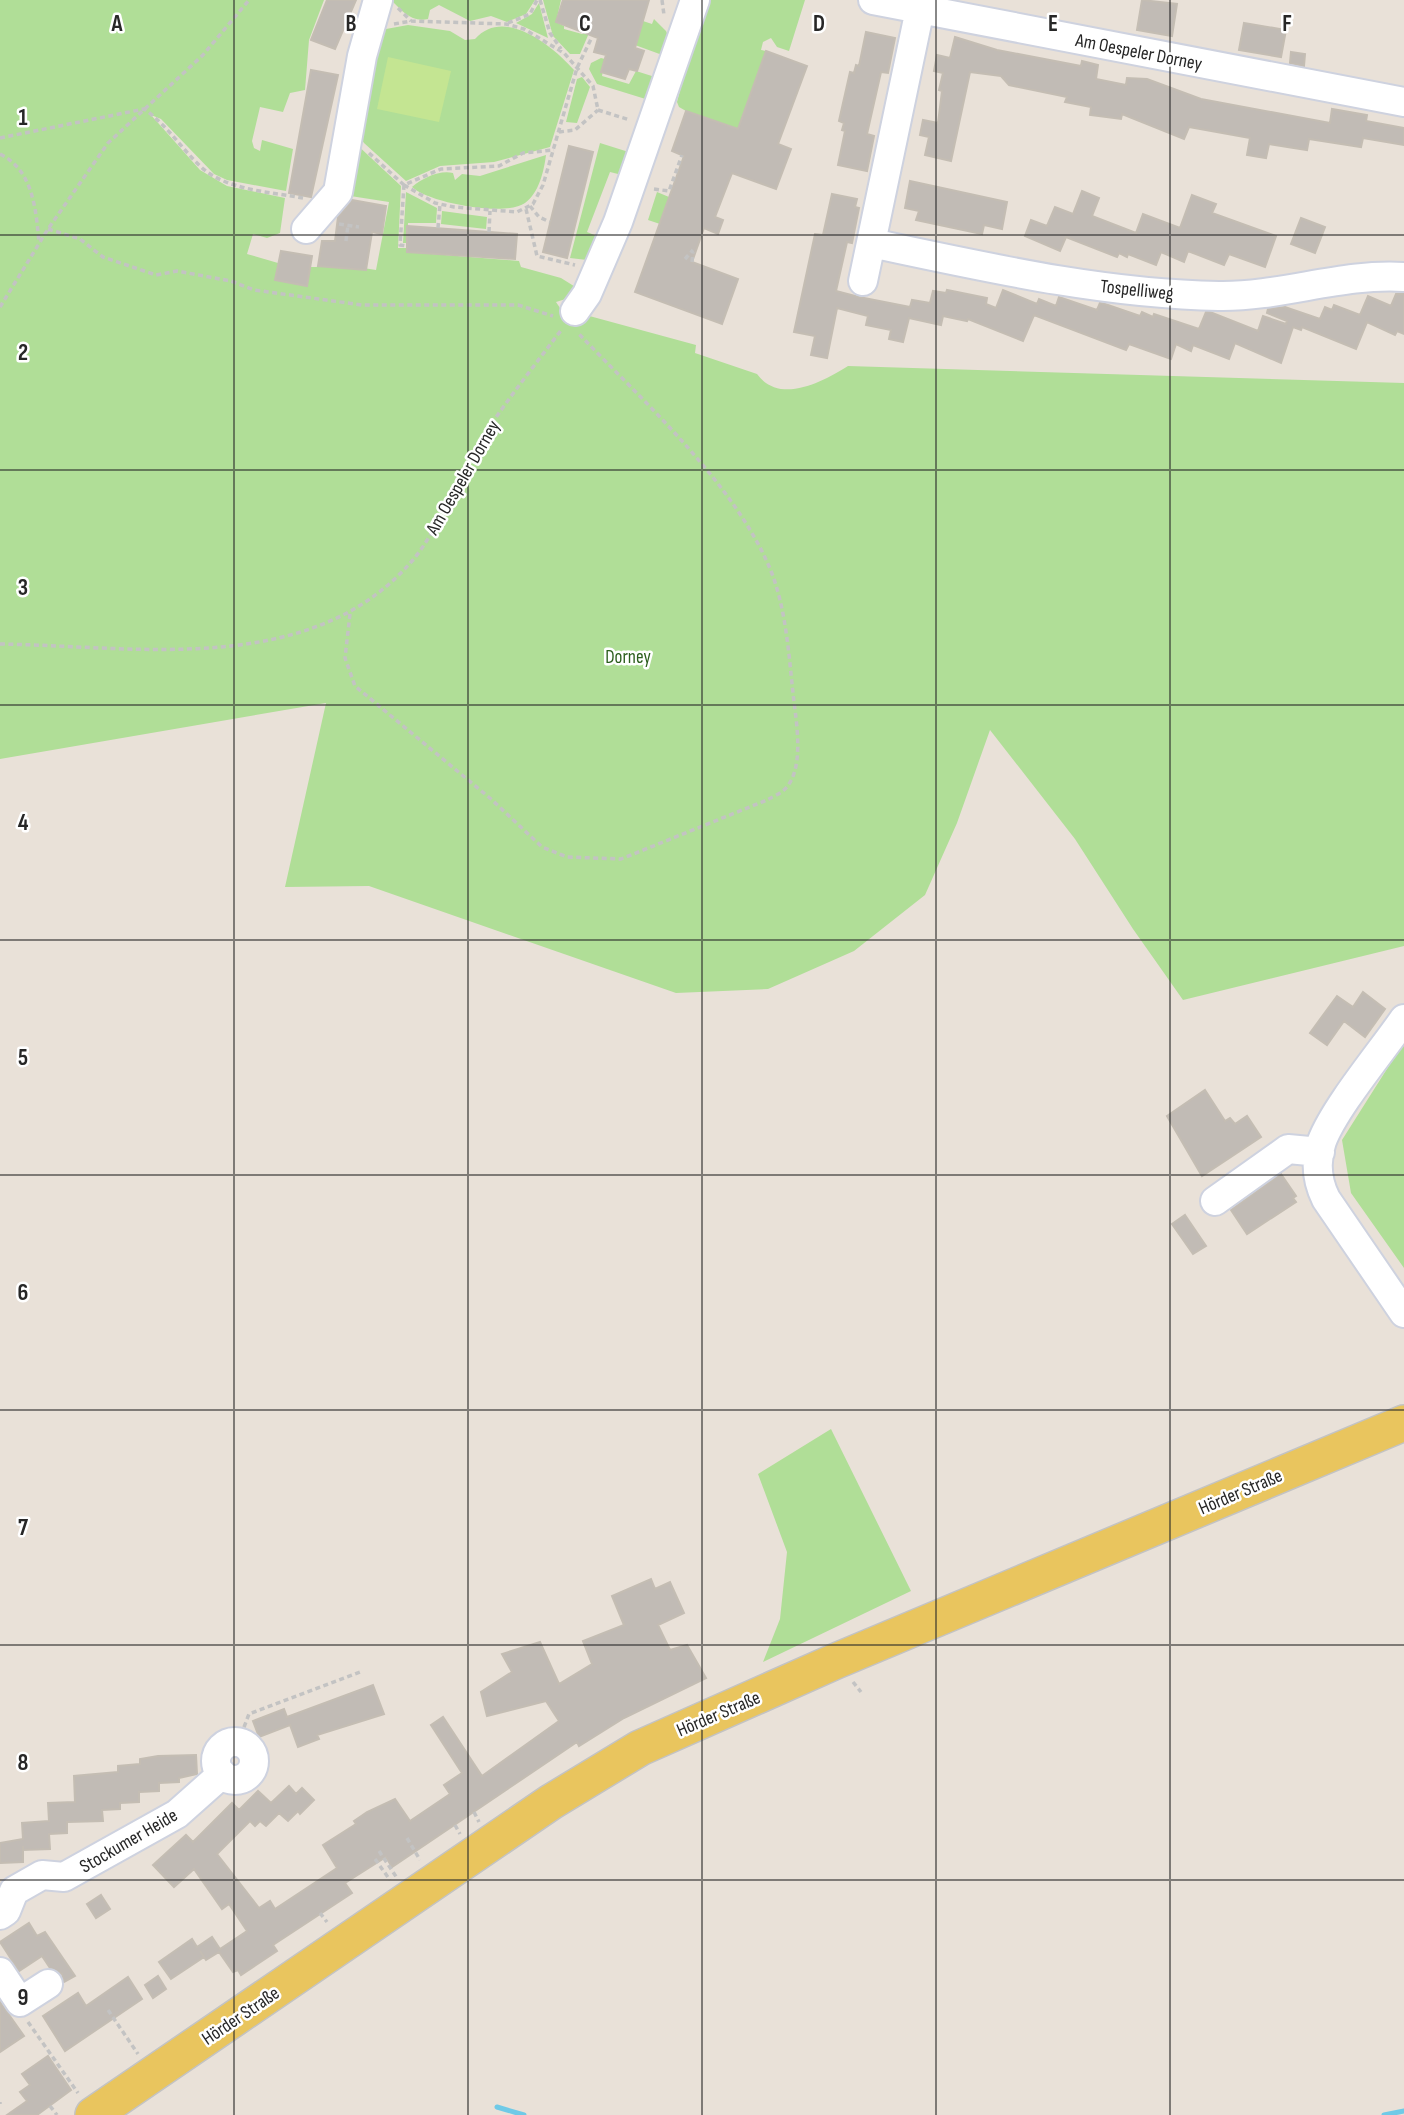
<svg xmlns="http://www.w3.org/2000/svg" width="1404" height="2115" font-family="'Sofia Sans Condensed',sans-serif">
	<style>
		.green { fill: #b0de97 }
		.pitch { fill: #c4e592 }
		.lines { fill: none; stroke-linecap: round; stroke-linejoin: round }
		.stream { stroke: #6fcae7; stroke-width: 5 }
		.building { fill: #c1bbb5; stroke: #c4bdb3; stroke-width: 2 }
		.minor-casing { stroke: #ced2df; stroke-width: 32 }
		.major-casing { stroke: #c3c3c3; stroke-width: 38 }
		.path { stroke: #c3c3c3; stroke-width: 3.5; stroke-dasharray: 5 3.5; stroke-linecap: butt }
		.minor { stroke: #fff; stroke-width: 28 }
		.major { stroke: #e9c55e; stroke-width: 35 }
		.grid { fill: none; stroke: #272727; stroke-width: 2; stroke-opacity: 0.55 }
		.labels { text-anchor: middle; stroke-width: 5; stroke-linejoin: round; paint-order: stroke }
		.street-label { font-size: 19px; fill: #272727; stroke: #fff }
		.park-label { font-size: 19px; fill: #2b5e1c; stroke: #fff }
		.grid-label { font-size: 23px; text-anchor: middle; font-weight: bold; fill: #272727; stroke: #fff; stroke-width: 5; stroke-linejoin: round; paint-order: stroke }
	</style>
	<rect width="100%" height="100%" fill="#e9e1d8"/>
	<path class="green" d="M 0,0 L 324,0 L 309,40 L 305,90 L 290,93 L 283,112 L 260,107 L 252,141 L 254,148 L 260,151 L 262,140 L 293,149 L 286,191 L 227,180 L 214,174 L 161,119 L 151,115 L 200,170 L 227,186 L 285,198 L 280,233 L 267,238 L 253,234 L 247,254 L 278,263 L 276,278 L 306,286 L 310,267 L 357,267 L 376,270 L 389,202 L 344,195 L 353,141 L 401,186 L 398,248 L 407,248 L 407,252 L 519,261 L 521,267 L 561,278 L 585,293 L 556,302 L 560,308 L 696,345 L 695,353 L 757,374 C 780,405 822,382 848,366 L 1404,383 L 1404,946 L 1183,1000 L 1133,929 L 1075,839 L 990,730 L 957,823 L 925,895 L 854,951 L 768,989 L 676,993 L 369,886 L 285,887 L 326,703 L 0,759 Z
		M 391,0 L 535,0 L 526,14 L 507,22 L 491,16 L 470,21 L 439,5 L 430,10 L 428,19 C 412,23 402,11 391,0 Z
		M 543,0 L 561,0 L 556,22 L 564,26 L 564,29 L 582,34 L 589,33 L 580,54 L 570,54 L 553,36 Z
		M 711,0 L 805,0 L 789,51 L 777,47 L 771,38 L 763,42 L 761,50 L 766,51 L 738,129 L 686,111 L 679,107 L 677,102 L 703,5 Z
		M 539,3 L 548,38 L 516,23 L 532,14 Z
		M 654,19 L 666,31 L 672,45 L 665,56 L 635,45 L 643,21 L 652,24 Z
		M 408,25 L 450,31 L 465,40 L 475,39 C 504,6 553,46 574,70 L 550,147 L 494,162 L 440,166 L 406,181 L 364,143 L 357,132 L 375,31 Z
		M 601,58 L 605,59 L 602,76 L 629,84 L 636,71 L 655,77 L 652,101 L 597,84 L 589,69 L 591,63 Z
		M 582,77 L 590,87 L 577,123 L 566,122 L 577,79 Z
		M 600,143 L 635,154 L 626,176 L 610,172 L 587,232 L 604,239 L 587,260 L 570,258 Z
		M 546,155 C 544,171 539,193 525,203 C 506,217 429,203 412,187 C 423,178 439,170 453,173 L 455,180 L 462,174 L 480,176 Z
		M 406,192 L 437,208 L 436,223 L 408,223 L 407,243 L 403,243 Z
		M 657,192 L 669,197 L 660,224 L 648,220 Z
		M 442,211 L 487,217 L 486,229 L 441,224 Z
		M 1404,1042 L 1404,1268 L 1351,1193 L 1342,1140 Z
		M 831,1429 L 911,1591 L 763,1662 L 780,1619 L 787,1552 L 758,1474 Z"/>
	<path class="pitch" d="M 388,57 L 451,71 L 439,122 L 377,109 Z"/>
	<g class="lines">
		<path class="stream" d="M 497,2107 L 524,2115
			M 1384,2115 L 1404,2111"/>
	</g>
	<path class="building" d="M 327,0 L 356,0 L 335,49 L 311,40 Z
		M 563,0 L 649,0 L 635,48 L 644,51 L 637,71 L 629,69 L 625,79 L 601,72 L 606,55 L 594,52 L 598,38 L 556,22 Z
		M 1142,0 L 1177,4 L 1172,36 L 1137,30 Z
		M 1244,23 L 1286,30 L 1281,57 L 1239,50 Z
		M 866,32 L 895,38 L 888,73 L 881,72 L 867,134 L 874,136 L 867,171 L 838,165 L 845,131 L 842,130 L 844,123 L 839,121 L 850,72 L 854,73 L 856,65 L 859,66 Z
		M 955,37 L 997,50 L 1081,66 L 1082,61 L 1098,65 L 1096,79 L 1126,85 L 1127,78 L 1147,79 L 1201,99 L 1330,123 L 1332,109 L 1367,115 L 1366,121 L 1404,128 L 1404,145 L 1363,138 L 1361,147 L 1309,139 L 1307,150 L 1269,144 L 1266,158 L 1247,155 L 1250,138 L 1189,127 L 1184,139 L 1122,114 L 1121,119 L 1090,115 L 1091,107 L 1065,102 L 1067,97 L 1009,85 L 1001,76 L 970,72 L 951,161 L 925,155 L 929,137 L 920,135 L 923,120 L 938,123 L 942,91 L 939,90 L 943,73 L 934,71 L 937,55 L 950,58 Z
		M 766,51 L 807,66 L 778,144 L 791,149 L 776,189 L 732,173 L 715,217 L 723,220 L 718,234 L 704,228 L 692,262 L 738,279 L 722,324 L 635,292 L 684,156 L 672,151 L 686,111 L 738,129 Z
		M 1291,52 L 1305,54 L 1304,66 L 1290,63 Z
		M 311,70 L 338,75 L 311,197 L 289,193 Z
		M 569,146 L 593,152 L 567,258 L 543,252 Z
		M 910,181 L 1007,202 L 1002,229 L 984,225 L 982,234 L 916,220 L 919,211 L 905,208 Z
		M 1082,191 L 1099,198 L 1092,216 L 1136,233 L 1143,214 L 1180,228 L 1192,195 L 1216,204 L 1212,213 L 1276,236 L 1265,267 L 1229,254 L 1224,265 L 1188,251 L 1184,262 L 1161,252 L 1156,265 L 1128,254 L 1127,257 L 1119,253 L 1117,257 L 1066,237 L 1060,251 L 1025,236 L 1031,220 L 1047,226 L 1055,207 L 1073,214 Z
		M 832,194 L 857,199 L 855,207 L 859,208 L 852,243 L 847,242 L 836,291 L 859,297 L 910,307 L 912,300 L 930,303 L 933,291 L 946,293 L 947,290 L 987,298 L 986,304 L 996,308 L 1003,290 L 1037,304 L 1039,299 L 1056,306 L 1059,297 L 1097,310 L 1100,303 L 1105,304 L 1140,316 L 1142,312 L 1153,317 L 1154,314 L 1199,329 L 1206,312 L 1210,312 L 1258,331 L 1263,316 L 1286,324 L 1287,321 L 1267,313 L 1268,309 L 1285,307 L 1320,319 L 1325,307 L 1332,310 L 1334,305 L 1360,315 L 1368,296 L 1391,306 L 1396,294 L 1404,294 L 1404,334 L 1397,331 L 1395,335 L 1367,322 L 1356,349 L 1302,327 L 1301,330 L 1293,327 L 1281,363 L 1235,343 L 1229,359 L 1193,345 L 1191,351 L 1176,344 L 1171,359 L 1129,344 L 1126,350 L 1034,315 L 1023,341 L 968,319 L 967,321 L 943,316 L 941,325 L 909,318 L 903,342 L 889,339 L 891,330 L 866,325 L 868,316 L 837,308 L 827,358 L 811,355 L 815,336 L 794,332 L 815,234 L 823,235 Z
		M 352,200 L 386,206 L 382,234 L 372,232 L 366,270 L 318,266 L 322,241 L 335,241 L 338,217 Z
		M 1301,218 L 1325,227 L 1315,253 L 1291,244 Z
		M 407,226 L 517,234 L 515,259 L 407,252 Z
		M 281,251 L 312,256 L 307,286 L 275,280 Z
		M 1363,992 L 1385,1009 L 1365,1037 L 1344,1021 L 1327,1045 L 1310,1033 L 1337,996 L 1353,1007 Z
		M 1205,1090 L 1225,1121 L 1230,1118 L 1235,1124 L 1247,1116 L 1261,1137 L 1202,1176 L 1167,1116 Z
		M 1281,1174 L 1296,1196 L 1293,1198 L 1296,1202 L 1247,1234 L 1231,1210 Z
		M 1185,1215 L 1206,1246 L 1193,1254 L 1172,1224 Z
		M 651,1579 L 655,1589 L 670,1582 L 684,1613 L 658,1625 L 670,1650 L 687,1645 L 706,1678 L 624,1718 L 579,1746 L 577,1742 L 392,1867 L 386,1857 L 345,1883 L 352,1893 L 273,1945 L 277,1951 L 241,1975 L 238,1970 L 233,1972 L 219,1952 L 206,1960 L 200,1951 L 204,1957 L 171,1979 L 159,1962 L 192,1939 L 197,1947 L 212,1937 L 220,1949 L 247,1931 L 229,1904 L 222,1909 L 194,1869 L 174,1887 L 153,1865 L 186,1835 L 193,1842 L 232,1803 L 239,1810 L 258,1791 L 271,1803 L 289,1786 L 296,1794 L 302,1788 L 314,1800 L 300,1814 L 298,1811 L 288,1821 L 279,1813 L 266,1826 L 260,1821 L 255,1826 L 250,1821 L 217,1854 L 259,1908 L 270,1901 L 275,1909 L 337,1868 L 323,1845 L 356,1824 L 354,1821 L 367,1812 L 395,1799 L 410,1821 L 450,1794 L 444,1785 L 462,1773 L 431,1725 L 443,1717 L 482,1776 L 559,1721 L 546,1701 L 487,1716 L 481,1692 L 512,1672 L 502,1654 L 540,1642 L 559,1684 L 592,1664 L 583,1641 L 624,1625 L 612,1596 Z
		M 373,1685 L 384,1714 L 317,1735 L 319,1739 L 298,1747 L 290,1725 L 259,1737 L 253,1721 L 284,1709 L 287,1717 Z
		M 196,1755 L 197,1774 L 179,1778 L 179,1782 L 159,1783 L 159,1791 L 139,1792 L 139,1802 L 120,1803 L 120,1809 L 102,1810 L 103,1821 L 67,1822 L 67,1833 L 49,1834 L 50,1849 L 23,1850 L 23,1846 L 23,1862 L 0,1863 L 0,1843 L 23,1839 L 22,1823 L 49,1821 L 48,1803 L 75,1802 L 74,1776 L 118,1772 L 118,1766 L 140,1764 L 140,1759 L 158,1756 Z
		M 101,1895 L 110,1909 L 96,1918 L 87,1904 Z
		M 29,1923 L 37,1936 L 45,1932 L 75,1976 L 64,1982 L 62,1974 L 50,1968 L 42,1956 L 19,1971 L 0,1942 Z
		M 158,1976 L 166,1989 L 153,1998 L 145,1985 Z
		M 128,1977 L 142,1999 L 65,2051 L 43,2016 L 78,1993 L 86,2006 Z
		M 0,2002 L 24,2036 L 0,2052 Z
		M 48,2056 L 71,2090 L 37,2115 L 7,2115 L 27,2101 L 20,2092 L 30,2085 L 22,2074 Z"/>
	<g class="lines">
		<g class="minor-casing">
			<path id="minor" d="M 873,0 L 1404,102
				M 306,229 L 338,192 L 362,56 L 378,0
				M 871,243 C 985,267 1102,294 1219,296 C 1282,297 1341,273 1404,277
				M 863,281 L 920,9
				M 575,311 L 587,294 L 618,222 L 695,0
				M 1404,1019 C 1382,1051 1335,1107 1322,1141 C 1315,1161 1317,1181 1326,1199 L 1404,1313
				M 1215,1201 L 1288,1149 L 1320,1152
				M216 1761a19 19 0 1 1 38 0a19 19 0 1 1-38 0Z
				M 0,1915 L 6,1911 L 14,1891 L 42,1875 L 64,1877 L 177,1814 L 222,1774
				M 0,1972 L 20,2002 L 48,1984"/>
		</g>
		<g class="major-casing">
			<path id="major" d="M 93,2115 L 551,1802 L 640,1748 L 836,1661 L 1404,1423"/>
		</g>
		<path class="path" d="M 540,0 L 550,33 L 561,49
			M 662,0 L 664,15
			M 398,8 L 411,21
			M 508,23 L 530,14 L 537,0
			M 394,24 L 411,21 L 506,24 L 524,29 L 564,53 L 593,86 L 598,110
			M 598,110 L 630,120
			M 559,132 L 575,130 L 598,110
			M 0,138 L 144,109 C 167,125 181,148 201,167 C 226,190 270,192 303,198
			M 369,153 L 404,185 L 441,169 L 499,166 L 523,153 L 554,150
			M 0,154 C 33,170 36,209 39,243
			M 404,185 L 435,203 L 454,207 L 517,212 L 533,204 L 543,185 L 577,68 L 592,37
			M 404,185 L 400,245 L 407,246
			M 654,189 L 669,191 L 682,155
			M 530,206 L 539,217 L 550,222
			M 526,209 L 537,256 L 575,265
			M 339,224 L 359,227
			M 438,228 L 440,204
			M 48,229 L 80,239 L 103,257 L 156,275 L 177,271 L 231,281 L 254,290 L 362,305 L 518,305 L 553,316
			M 489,232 L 490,211
			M 346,241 L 348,225
			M 685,259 L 693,250
			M 692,262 L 693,252
			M 0,307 L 48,229 L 108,143 L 203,55 L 249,0
			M 350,614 L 345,658 L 355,686 L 491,799 L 542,847 L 567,857 L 621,859 L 767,800 C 772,797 780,794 785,789 C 804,770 797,726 794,702 C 789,659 787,612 771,571 C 736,485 643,401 579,334
			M 0,644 C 136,646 311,678 412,561 C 437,532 455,484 475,450 C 500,408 532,369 562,329
			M 853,1682 L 861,1692
			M 238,1743 L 249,1714 L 363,1671
			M 474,1812 L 479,1822
			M 455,1825 L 460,1834
			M 407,1838 L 420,1860
			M 379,1851 L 397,1878
			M 375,1859 L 390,1880
			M 320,1913 L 327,1922
			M 108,2010 L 138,2054
			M 28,2022 L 78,2093
			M 0,2102 L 0,2104
			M 50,2106 L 57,2115"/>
		<use href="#minor" class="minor"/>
		<use href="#major" class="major"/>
	</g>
	<path class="grid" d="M 234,0 L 234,2115M 468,0 L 468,2115M 702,0 L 702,2115M 936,0 L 936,2115M 1170,0 L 1170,2115M 0,235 L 1404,235M 0,470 L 1404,470M 0,705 L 1404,705M 0,940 L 1404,940M 0,1175 L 1404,1175M 0,1410 L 1404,1410M 0,1645 L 1404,1645M 0,1880 L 1404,1880"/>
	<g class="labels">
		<g class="street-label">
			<text transform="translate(1139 51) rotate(11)" y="7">Am Oespeler Dorney</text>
			<text transform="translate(1137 289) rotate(6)" y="7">Tospelliweg</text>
			<text transform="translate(462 477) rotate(-60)" y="7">Am Oespeler Dorney</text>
			<text transform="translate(1240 1491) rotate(-23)" y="7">Hörder Straße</text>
			<text transform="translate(718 1713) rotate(-23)" y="7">Hörder Straße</text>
			<text transform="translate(128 1840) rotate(-30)" y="7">Stockumer Heide</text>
			<text transform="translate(240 2015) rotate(-34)" y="7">Hörder Straße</text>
		</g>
		<g class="park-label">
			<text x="628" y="663">Dorney</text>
		</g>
	</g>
	<g class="grid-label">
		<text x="117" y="31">A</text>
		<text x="351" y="31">B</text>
		<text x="585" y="31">C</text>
		<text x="819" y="31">D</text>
		<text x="1053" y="31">E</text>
		<text x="1287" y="31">F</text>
		<text x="23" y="125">1</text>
		<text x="23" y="360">2</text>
		<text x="23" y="595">3</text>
		<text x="23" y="830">4</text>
		<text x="23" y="1065">5</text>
		<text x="23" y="1300">6</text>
		<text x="23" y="1535">7</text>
		<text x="23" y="1770">8</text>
		<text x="23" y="2005">9</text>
	</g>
</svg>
